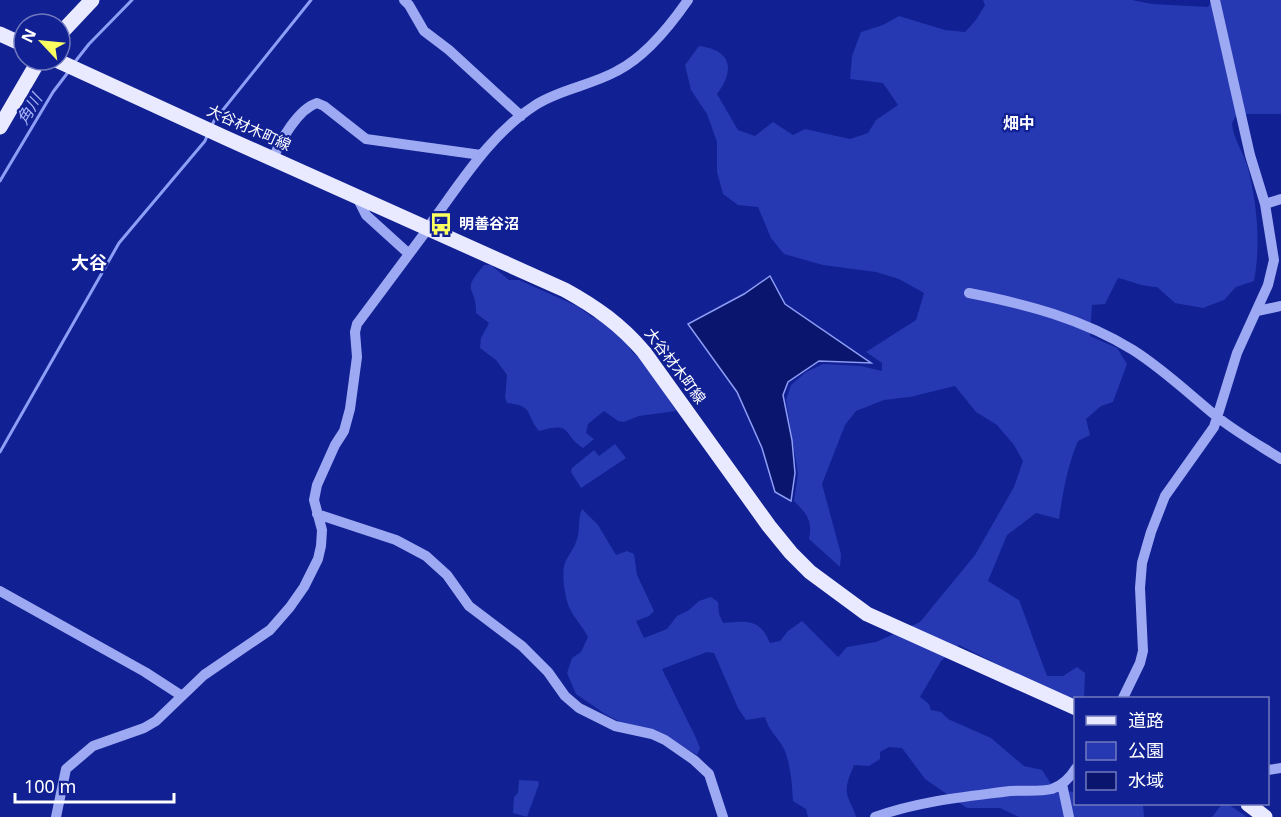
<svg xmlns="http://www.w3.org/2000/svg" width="1281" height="817" font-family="'Noto Sans','Noto Sans JP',sans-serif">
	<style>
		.green { fill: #2639b2 }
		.water { fill: #0a156e; stroke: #8e9ef6; stroke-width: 1.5 }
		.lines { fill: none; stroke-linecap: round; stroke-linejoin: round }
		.stream { stroke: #8e9ef6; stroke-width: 3 }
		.minor { stroke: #9da9f3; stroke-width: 10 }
		.major { stroke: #e9eaff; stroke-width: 15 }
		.labels { text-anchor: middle; stroke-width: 4.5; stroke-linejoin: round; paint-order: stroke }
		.street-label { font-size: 15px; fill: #fff; stroke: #112092 }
		.poi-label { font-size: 15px; font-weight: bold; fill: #fff; stroke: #112092; text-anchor: start }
		.water-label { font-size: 16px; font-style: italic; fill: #a9b4fa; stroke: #112092 }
		.neighbourhood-label { font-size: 16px; font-weight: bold; fill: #fff; stroke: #112092 }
		.quarter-label { font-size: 18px; font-weight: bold; fill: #fff; stroke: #112092 }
	</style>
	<rect width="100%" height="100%" fill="#112092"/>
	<path class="green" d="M 983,0 L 1132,0 L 1152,4 L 1208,7 L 1212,0 L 1281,0 L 1281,114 L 1237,114 L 1232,123 C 1233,139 1244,153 1248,168 C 1257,204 1261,244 1254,281 L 1236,287 L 1224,300 L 1203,308 L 1175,303 L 1157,287 C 1143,287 1132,281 1118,278 L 1105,304 L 1092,305 L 1090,336 L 1117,348 L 1127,364 L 1113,402 L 1101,406 L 1086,419 L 1090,435 L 1078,441 C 1067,467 1063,492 1059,519 L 1036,513 L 1007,535 L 988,581 L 1019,600 L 1047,676 L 1063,676 L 1077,667 L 1085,673 L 1084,698 L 1076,698 L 1075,703 L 959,645 L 941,661 L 920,697 L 929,704 L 931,710 L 941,712 L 948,719 L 991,738 L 1024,766 L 1042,770 L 1055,790 L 1075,792 L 1076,804 L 1143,804 L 1144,817 L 1019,817 L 1000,808 L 967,808 L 925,779 L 902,748 L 889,747 L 880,752 L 880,759 L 869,766 L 854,765 C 851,773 845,785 847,794 C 848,799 854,809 856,817 L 808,817 L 806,809 L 793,801 C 792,785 791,765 784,749 C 778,737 768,730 765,717 L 746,720 L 738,708 L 714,653 L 707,652 L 662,669 L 696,738 L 700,748 L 697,755 L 656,730 L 626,725 L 605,714 L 576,694 L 567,673 L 572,658 L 581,652 L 588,637 C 583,627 575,619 570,609 C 565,600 561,572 565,563 C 568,555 574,549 576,542 C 581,531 577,520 582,509 L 598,525 L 616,555 L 627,551 L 634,554 L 637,575 L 654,611 L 649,616 L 636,621 L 644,638 L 667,629 L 677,616 L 689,610 L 699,601 L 711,597 L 718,602 L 719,614 L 723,623 C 746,621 760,618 770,643 L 780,641 L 788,631 L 802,621 L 838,657 L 847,647 L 876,642 L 920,622 L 975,555 L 1014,487 L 1023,461 L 1014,445 L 997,425 L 976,412 L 955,386 L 910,397 L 884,400 L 856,411 L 845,425 L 822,484 L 841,554 L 840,567 L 809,539 C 813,520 806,513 794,501 L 798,474 L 786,400 L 791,385 L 806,372 L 823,364 L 861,366 L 882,371 L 882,363 L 866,352 L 916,320 L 924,293 L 899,279 L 876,272 L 823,265 L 784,254 L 771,238 L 758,207 L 738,205 L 723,194 L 717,172 L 717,142 L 707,114 L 691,90 L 685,65 L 699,46 C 732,50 735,70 717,94 L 738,130 L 755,136 L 773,122 L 793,135 L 805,129 L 850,139 L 868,133 L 876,120 L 898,105 L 883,83 L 850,79 L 852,56 L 861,32 L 883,25 L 899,16 L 945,30 L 965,32 L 976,20 L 985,5 Z
		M 484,265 L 491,265 L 509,280 L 519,280 L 577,306 L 592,317 L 600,320 L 616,334 L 623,337 L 633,353 L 643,359 L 676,411 L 639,416 L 624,422 L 618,421 L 604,411 L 588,424 L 586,433 L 594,439 L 583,448 C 561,434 574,421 539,431 C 525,415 535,406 507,403 L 505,398 L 507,375 L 496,360 L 480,348 L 481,338 L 489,323 L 476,313 C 477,285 459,294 484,265 Z
		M 615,444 L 626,458 L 581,488 L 571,472 L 572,468 L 594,450 L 599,456 Z
		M 519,780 L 538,781 L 539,784 L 527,817 L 513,813 L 514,797 L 518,793 Z
		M 1222,804 L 1228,804 L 1247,817 L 1212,817 Z"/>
	<path class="water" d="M 770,276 L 785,304 L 871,363 L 819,361 L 788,382 L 783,395 L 792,440 L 795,473 L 791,501 L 775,492 L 762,448 L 737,392 L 688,324 L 744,294 Z"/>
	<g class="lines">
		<path class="stream" d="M 74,63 L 89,44 L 132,0
			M 211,127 L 214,121 L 311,0
			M 0,181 L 53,92 L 69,71
			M 0,452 L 119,243 L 205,141 L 207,136"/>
		<path class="minor" d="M 404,0 L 409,5 L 424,31 L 449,50 L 521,116
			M 273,159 C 280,141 298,109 317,103 L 324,106 L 366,139 L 481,155
			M 357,197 L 366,215 L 409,254
			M 1265,204 L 1281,199
			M 431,223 C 462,181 491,133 537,104 C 561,89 592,85 617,71 C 645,57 670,26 688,0
			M 969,293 C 1026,304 1083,319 1133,350 C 1163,369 1188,393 1216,416 C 1236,432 1259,445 1281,459
			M 1257,311 L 1281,306
			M 317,514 L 396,540 L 426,556 L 447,575 L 469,606 L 522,646 L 548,672 L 565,696 L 579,708 L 615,726 L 652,734 L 665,740 L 694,760 L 709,774 L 723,817
			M 0,591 L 145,672 L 182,696
			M 1123,698 L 1140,663 L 1143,651 L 1140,588 L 1142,563 L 1151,532 L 1165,496 L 1214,427 L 1237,353 L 1268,285 L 1274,260 L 1265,204 L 1250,155 L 1215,0
			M 1268,770 L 1281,768
			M 1062,784 L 1069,817
			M 56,817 L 66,769 L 93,746 L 144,728 L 156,721 L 204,675 L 270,630 L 290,607 L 304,587 L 318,559 L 321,546 L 322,530 L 314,500 L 317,485 L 335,445 L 344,431 L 350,409 L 357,357 L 355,332 L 357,324 L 424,234
			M 875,817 C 918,801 965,797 1010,791 C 1024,790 1039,792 1052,789 C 1063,785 1070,778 1076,768"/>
		<path class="major" d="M 0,34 L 24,45
			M 60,34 L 92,0
			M 56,60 L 226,138 L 565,290 C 596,307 621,325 644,352 L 769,526 L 791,553 L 810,572 L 867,614 L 1076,708
			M 0,127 L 39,60
			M 1248,804 L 1265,817"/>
	</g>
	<defs>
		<g id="bus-bare" transform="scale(1.8)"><path d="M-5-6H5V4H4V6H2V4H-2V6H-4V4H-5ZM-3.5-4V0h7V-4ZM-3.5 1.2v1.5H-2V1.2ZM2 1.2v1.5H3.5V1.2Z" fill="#fbff5f" stroke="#112092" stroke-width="2.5" paint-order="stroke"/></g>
	</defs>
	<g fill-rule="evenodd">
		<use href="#bus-bare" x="441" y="224"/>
	</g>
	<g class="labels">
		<g class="street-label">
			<text transform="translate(249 128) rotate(24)" y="5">大谷材木町線</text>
			<text transform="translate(675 366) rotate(53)" y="5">大谷材木町線</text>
		</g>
		<g class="poi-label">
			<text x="459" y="229">明善谷沼</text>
		</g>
		<g class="water-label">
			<text transform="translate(29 109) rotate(-59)" y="6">角川</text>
		</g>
		<g class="neighbourhood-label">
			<text x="1019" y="129">畑中</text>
		</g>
		<g class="quarter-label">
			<text x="89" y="269">大谷</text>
		</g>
	</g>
	<rect x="1074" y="697" width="195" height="108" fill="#112092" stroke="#7079be" stroke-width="1.5"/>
	<rect x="1086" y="716" width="30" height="9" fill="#e9eaff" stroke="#7079be" stroke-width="1.5"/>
	<text x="1128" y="727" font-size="18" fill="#ffffff">道路</text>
	<rect x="1086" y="742" width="30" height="18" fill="#2639b2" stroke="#7079be" stroke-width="1.5"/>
	<text x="1128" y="757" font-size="18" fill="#ffffff">公園</text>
	<rect x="1086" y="772" width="30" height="18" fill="#0a156e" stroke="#7079be" stroke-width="1.5"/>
	<text x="1128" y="787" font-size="18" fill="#ffffff">水域</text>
	<g transform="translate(42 42) rotate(296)"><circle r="28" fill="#112092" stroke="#7079be" stroke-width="1.5"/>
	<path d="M0-4.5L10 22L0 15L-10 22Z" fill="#fbff5f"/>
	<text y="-9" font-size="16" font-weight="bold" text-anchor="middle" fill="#ffffff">N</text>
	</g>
	<path d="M15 793v9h159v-9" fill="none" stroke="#ffffff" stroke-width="3"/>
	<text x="24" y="793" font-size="18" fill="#ffffff" stroke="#112092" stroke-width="4.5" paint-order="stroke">100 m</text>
</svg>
